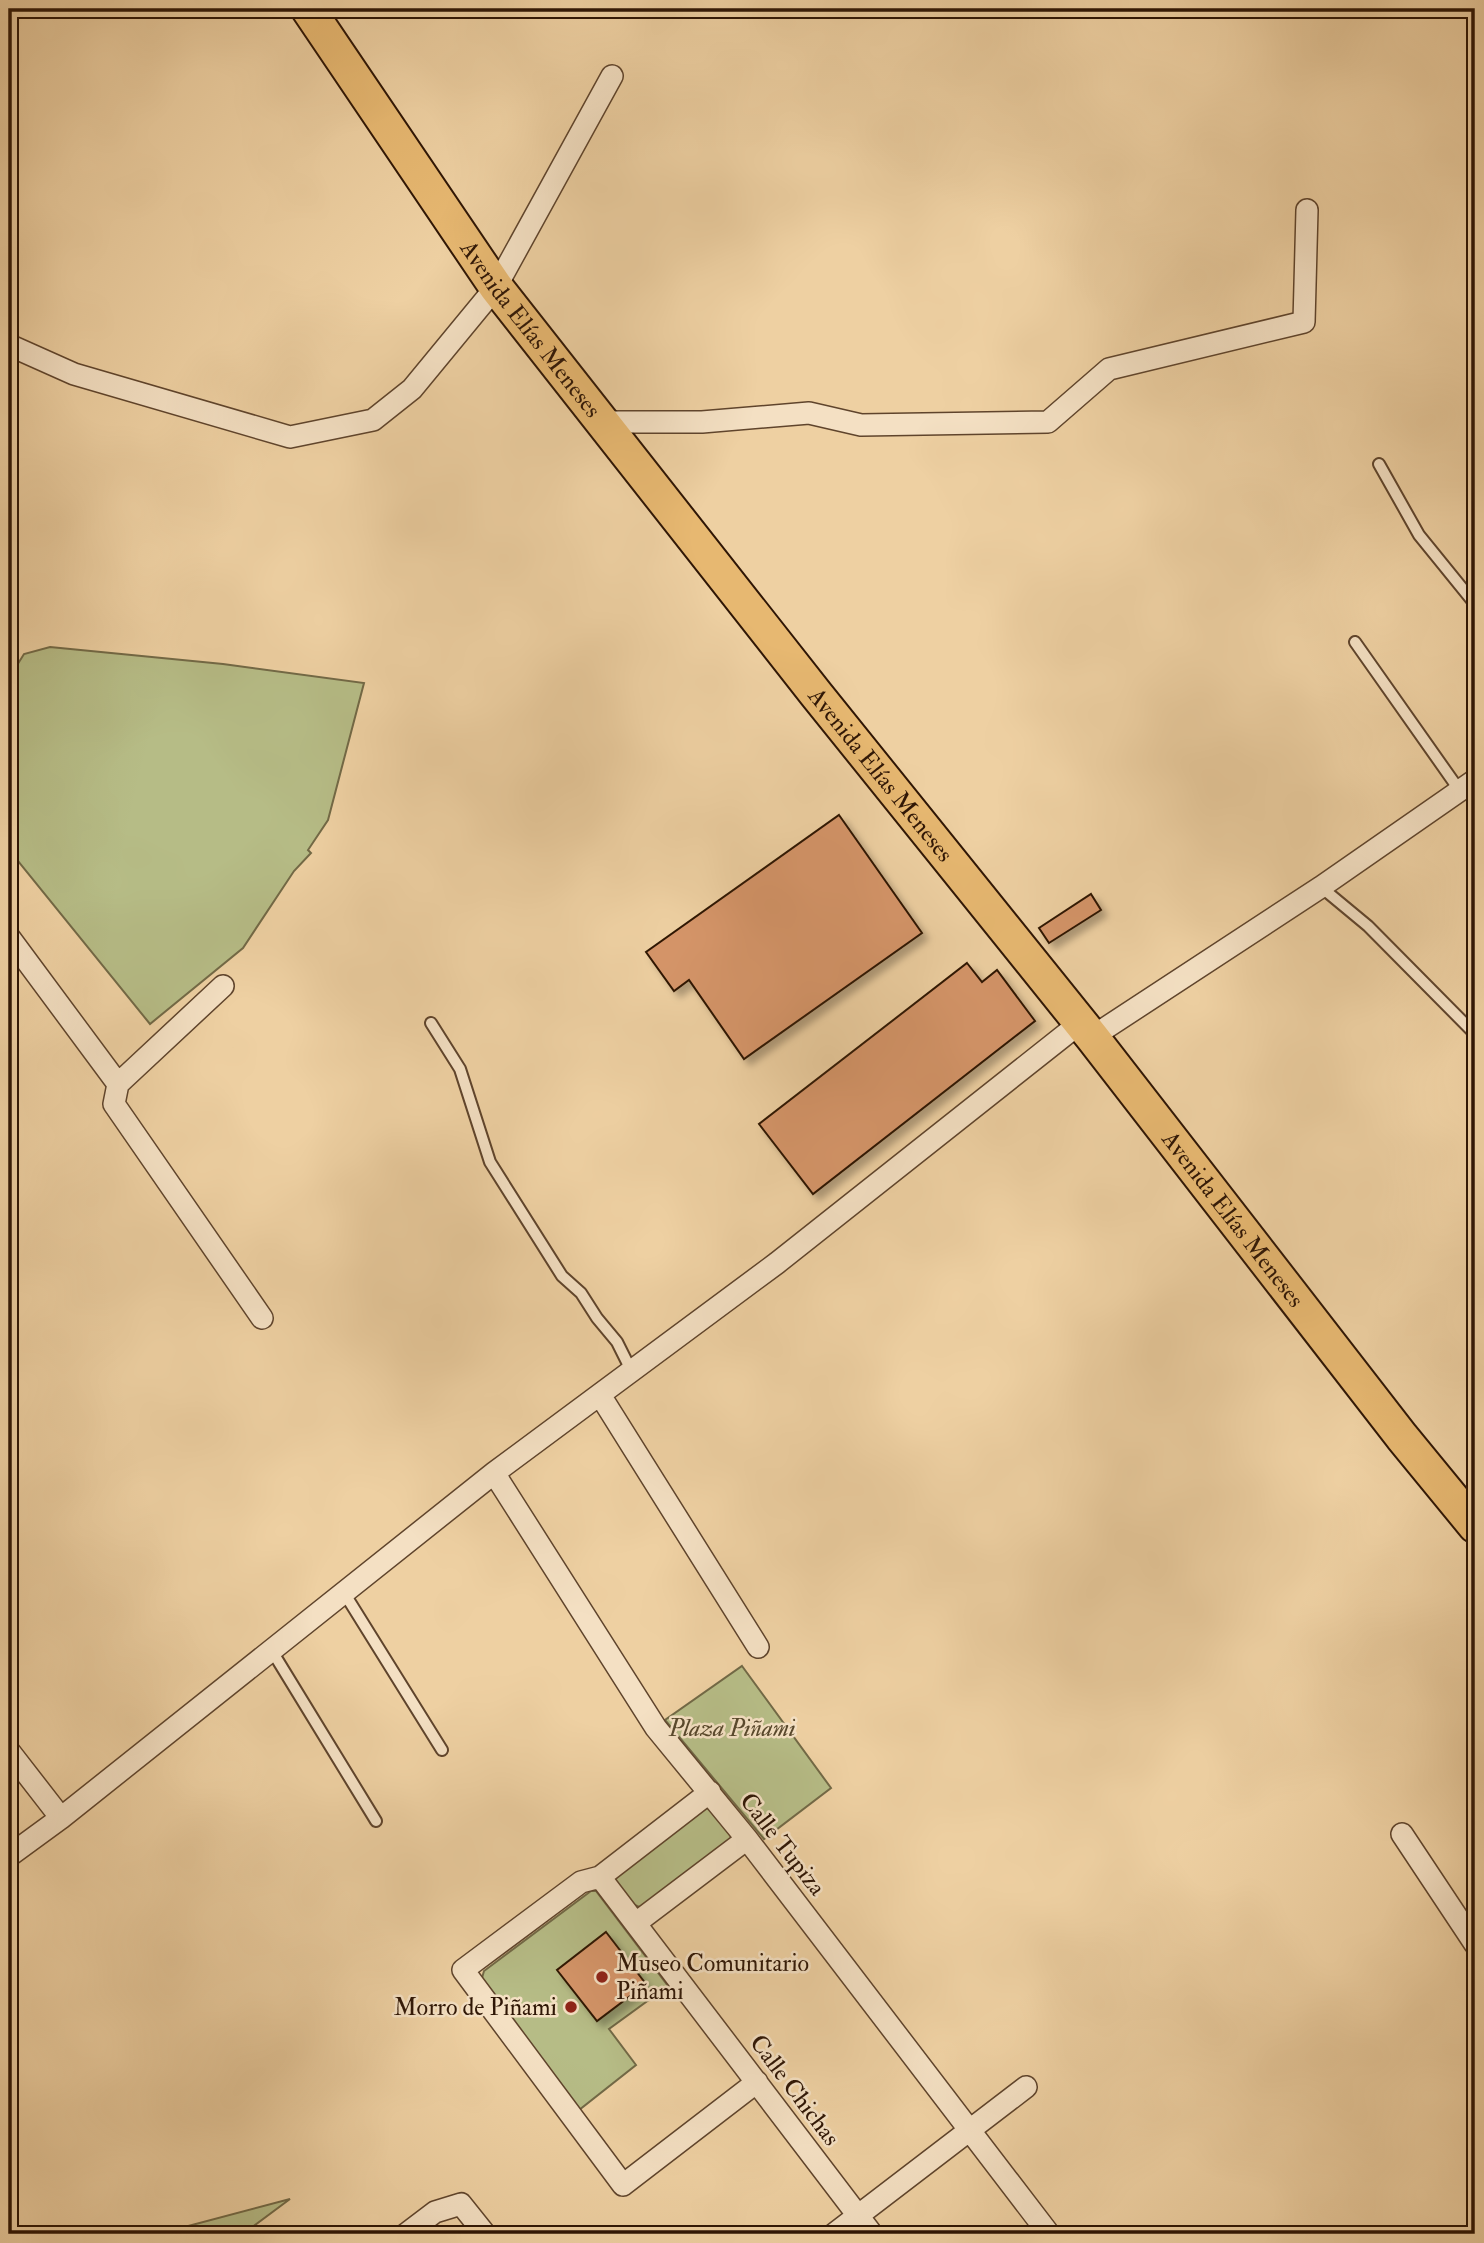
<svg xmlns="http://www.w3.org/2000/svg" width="1484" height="2243" font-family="'IM FELL Double Pica',serif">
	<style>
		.green { fill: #b6bc86; stroke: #726946; stroke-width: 2 }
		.building { fill: #d59569; stroke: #2f1605; stroke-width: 2; filter: url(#shadow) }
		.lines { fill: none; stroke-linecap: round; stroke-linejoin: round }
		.service-casing { stroke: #5f442c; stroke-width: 14 }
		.minor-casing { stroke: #5f442c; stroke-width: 24 }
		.primary-casing { stroke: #2f1605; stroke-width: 37 }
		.service { stroke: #f4e0c3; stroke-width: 10 }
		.minor { stroke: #f4e0c3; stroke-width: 21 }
		.primary { stroke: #e7b871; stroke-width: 33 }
		.poi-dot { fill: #8f2418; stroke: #f4e0c3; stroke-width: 2.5 }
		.labels { text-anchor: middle; stroke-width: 5; stroke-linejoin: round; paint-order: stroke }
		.street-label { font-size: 24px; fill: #2f1605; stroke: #f4e0c3 }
		.park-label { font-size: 24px; font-style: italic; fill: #58482c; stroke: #f4e0c3 }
		.poi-label { font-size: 24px; fill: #2f1605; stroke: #f4e0c3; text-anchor: start }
	</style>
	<defs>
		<filter id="shadow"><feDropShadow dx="6" dy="6" stdDeviation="3.5" flood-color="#0004"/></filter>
	</defs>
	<rect width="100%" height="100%" fill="#eed0a2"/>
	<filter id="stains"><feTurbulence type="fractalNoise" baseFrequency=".00286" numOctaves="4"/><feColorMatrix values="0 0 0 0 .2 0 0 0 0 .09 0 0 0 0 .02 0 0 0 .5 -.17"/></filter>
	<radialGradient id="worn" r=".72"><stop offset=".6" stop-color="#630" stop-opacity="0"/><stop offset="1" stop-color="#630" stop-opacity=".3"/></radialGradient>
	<path class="green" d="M 50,647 L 223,664 L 364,683 L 328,820 L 308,850 L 311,853 L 294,871 L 243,948 L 150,1024 L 9,850 L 9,678 L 24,654 Z
		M 742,1666 L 831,1788 L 764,1839 L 665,1720 Z
		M 706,1807 C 716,1812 726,1827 731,1837 L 730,1842 L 645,1908 C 631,1907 618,1892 615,1878 Z
		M 591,1891 L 596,1891 L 668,1986 L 609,2029 L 636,2065 L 579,2110 L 482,1978 L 484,1971 Z
		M 290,2199 L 243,2234 L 158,2234 Z"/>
	<path class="building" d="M 839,815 L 922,933 L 744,1059 L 689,980 L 674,991 L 646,952 Z
		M 1091,894 L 1101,910 L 1049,943 L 1039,928 Z
		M 967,963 L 982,982 L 997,970 L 1035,1021 L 813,1194 L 759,1124 Z
		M 606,1932 L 646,1984 L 597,2021 L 557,1970 Z"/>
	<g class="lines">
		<g class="service-casing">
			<path id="service" d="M 1379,464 L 1419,535 L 1475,604
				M 1355,642 L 1460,791
				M 1321,887 L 1368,926 L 1475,1034
				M 431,1023 L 460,1069 L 490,1162 L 562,1276 L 581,1293 L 597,1318 L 617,1342 L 632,1372
				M 343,1591 L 442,1750
				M 272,1651 L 376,1821"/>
		</g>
		<g class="minor-casing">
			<path id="minor" d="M 9,345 L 74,374 L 290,437 L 373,420 L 412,389 L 496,287 L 612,76
				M 602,422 L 702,422 L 809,413 L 861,425 L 1048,422 L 1109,369 L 1304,322 L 1307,210
				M 9,937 L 118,1084
				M 223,986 L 118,1084 L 114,1104 L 262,1318
				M 1092,1037 L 1321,887 L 1475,780
				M 600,1395 L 758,1647
				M 494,1473 L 656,1728 L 747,1839 L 1049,2234
				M 9,1751 L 61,1818
				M 710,1792 L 600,1877 L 581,1882 L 463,1970 L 623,2185 L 757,2082
				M 1402,1834 L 1475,1944
				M 9,1856 L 61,1818 L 494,1473 L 777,1263 L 1080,1023
				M 600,1877 L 872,2234
				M 636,1923 L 747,1839
				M 406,2234 L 435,2212 L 461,2204 L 485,2234
				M 834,2234 L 1026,2087"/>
		</g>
		<g class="primary-casing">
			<g id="primary">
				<path id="s1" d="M 308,9 L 496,287 L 816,694 L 1092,1037 L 1402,1437 L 1475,1526"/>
			</g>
		</g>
		<use href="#service" class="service"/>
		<use href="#minor" class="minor"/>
		<use href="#primary" class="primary"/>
	</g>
	<g class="poi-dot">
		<circle cx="602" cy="1977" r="7"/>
		<circle cx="571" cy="2007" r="7"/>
	</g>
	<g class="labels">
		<g class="street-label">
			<text dy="8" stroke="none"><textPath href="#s1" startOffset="390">Avenida Elías Meneses</textPath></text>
			<text dy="8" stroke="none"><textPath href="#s1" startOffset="957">Avenida Elías Meneses</textPath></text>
			<text dy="8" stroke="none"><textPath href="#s1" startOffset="1524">Avenida Elías Meneses</textPath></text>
			<text transform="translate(783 1844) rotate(52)" y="8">Calle Tupiza</text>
			<text transform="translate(795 2090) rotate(53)" y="8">Calle Chichas</text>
		</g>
		<g class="park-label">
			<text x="732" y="1736">Plaza Piñami</text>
		</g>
		<g class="poi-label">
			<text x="616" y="1971">Museo Comunitario<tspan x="616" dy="28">Piñami</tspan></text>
			<text x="557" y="2015" text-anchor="end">Morro de Piñami</text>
		</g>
	</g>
	<rect width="1484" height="2243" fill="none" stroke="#eed0a2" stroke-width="35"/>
	<rect x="10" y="10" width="1463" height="2222" fill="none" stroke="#2f1605" stroke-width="3.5"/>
	<rect x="18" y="18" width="1449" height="2208" fill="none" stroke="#2f1605" stroke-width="2"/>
	<rect width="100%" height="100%" filter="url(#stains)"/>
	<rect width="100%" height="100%" fill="url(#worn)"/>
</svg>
